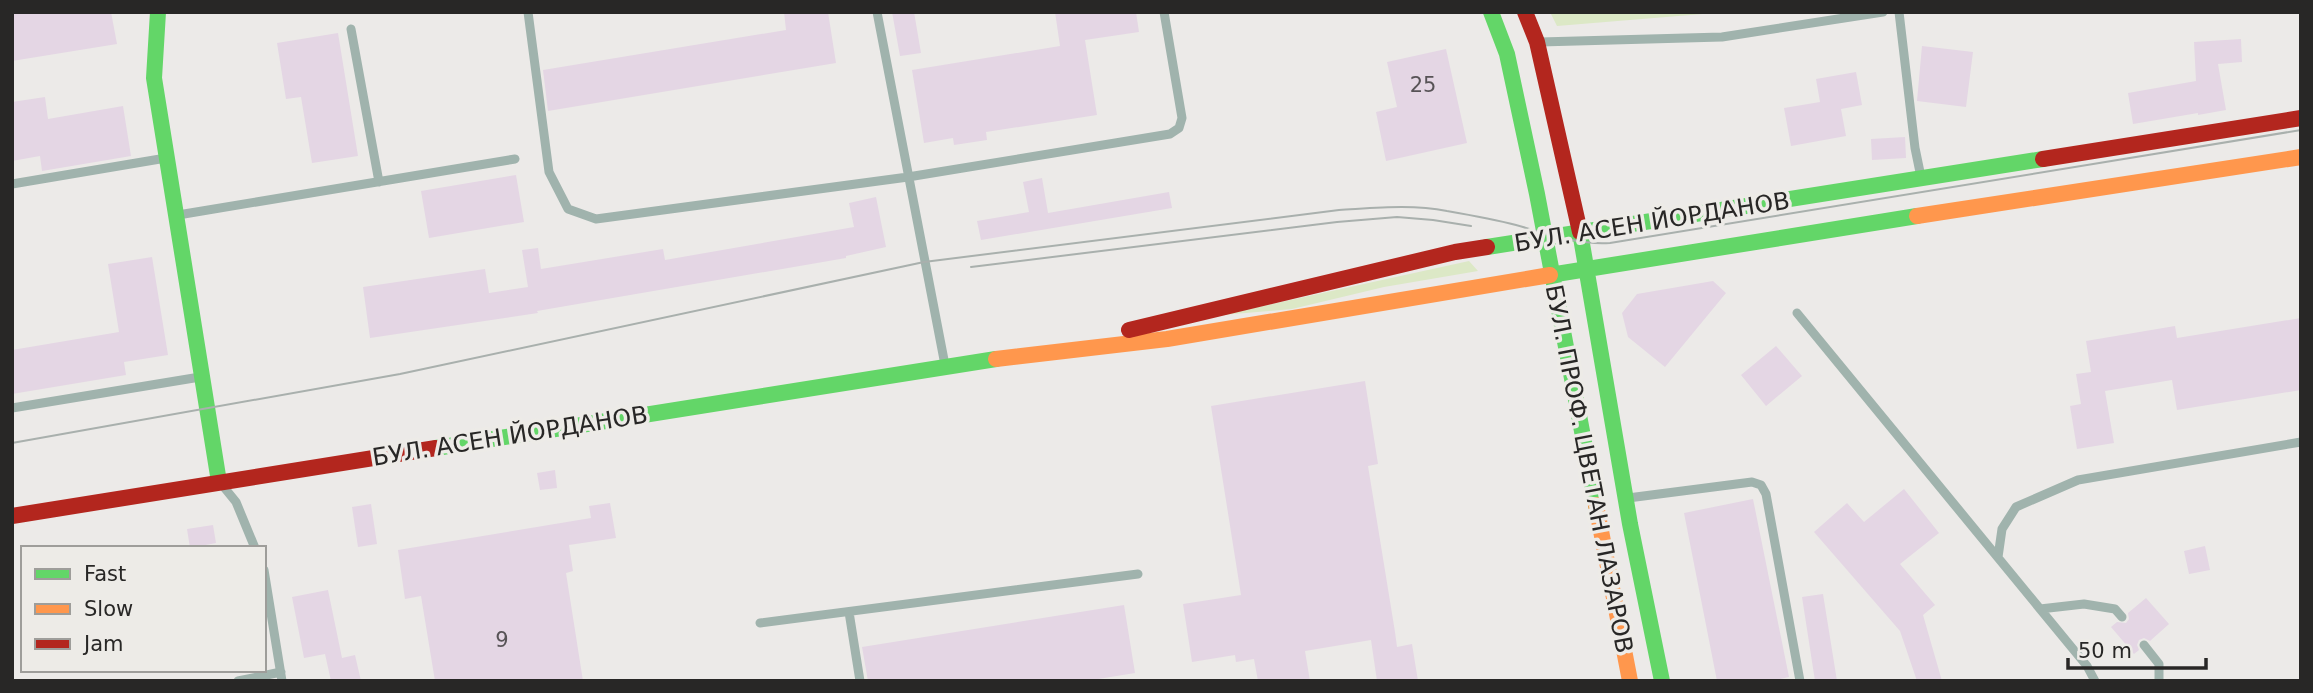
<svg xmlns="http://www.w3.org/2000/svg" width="2313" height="693" font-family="'DejaVu Sans',sans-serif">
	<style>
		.green { fill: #dce8c6 }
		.building { fill: #e4d6e4 }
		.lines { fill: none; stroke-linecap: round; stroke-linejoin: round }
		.lane { stroke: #a0b3ad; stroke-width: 9 }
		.fast { stroke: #63d668; stroke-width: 16 }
		.slow { stroke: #ff974d; stroke-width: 16 }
		.jam { stroke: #b3261e; stroke-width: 16 }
		.tram { stroke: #a9b0ad; stroke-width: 2 }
		.labels { text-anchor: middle; stroke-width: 7; stroke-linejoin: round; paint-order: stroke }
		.number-label { font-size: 21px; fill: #575356 }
		.street-label { font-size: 24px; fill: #282726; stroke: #edebe7 }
	</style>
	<rect width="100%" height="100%" fill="#eceae8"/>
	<path class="green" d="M 1550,12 L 1727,12 L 1557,26 Z
		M 1469,261 L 1478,271 L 1384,287 L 1292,309 L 1222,315 Z"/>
	<path class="building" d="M 12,12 L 111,12 L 117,44 L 12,61 Z
		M 784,12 L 828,12 L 836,63 L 548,111 L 543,70 L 786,30 Z
		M 892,12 L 914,12 L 921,53 L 900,56 Z
		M 1055,12 L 1136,12 L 1139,32 L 1085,40 L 1097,115 L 986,132 L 987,140 L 954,145 L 953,138 L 924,143 L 912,70 L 1060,46 Z
		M 338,33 L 358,156 L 312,163 L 301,97 L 286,99 L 277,43 Z
		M 2241,39 L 2242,62 L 2218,64 L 2226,110 L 2198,115 L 2198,113 L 2133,124 L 2128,93 L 2196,81 L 2194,42 Z
		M 1922,46 L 1973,52 L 1966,107 L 1917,101 Z
		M 1446,49 L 1467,143 L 1386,161 L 1376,112 L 1397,107 L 1387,62 Z
		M 1856,72 L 1862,105 L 1841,109 L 1846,136 L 1791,146 L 1784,108 L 1820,102 L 1816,79 Z
		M 45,97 L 48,119 L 123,106 L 131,156 L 42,171 L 40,156 L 12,161 L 12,102 Z
		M 1905,137 L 1906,158 L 1872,160 L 1871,139 Z
		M 516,175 L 524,222 L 429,238 L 421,191 Z
		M 1042,178 L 1048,213 L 1169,192 L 1172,208 L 981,240 L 977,221 L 1029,212 L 1023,182 Z
		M 876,197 L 886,247 L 846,256 L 846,258 L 537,311 L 538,313 L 370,338 L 363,287 L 485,269 L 489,293 L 528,287 L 522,250 L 538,248 L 541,269 L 663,249 L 665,260 L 854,227 L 849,203 Z
		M 152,257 L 168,355 L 124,362 L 126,375 L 12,394 L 12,350 L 119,332 L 108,264 Z
		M 1713,281 L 1726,293 L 1665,367 L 1628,337 L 1622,313 L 1637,294 Z
		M 2301,318 L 2301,390 L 2177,410 L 2172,380 L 2105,391 L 2114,443 L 2077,449 L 2070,406 L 2081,404 L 2076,374 L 2091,372 L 2086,341 L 2175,326 L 2177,338 Z
		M 1776,346 L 1802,376 L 1766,406 L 1741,375 Z
		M 1365,381 L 1378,464 L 1368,466 L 1395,632 L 1397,647 L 1412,644 L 1418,681 L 1377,681 L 1371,640 L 1305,651 L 1310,681 L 1258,681 L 1254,659 L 1236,662 L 1235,655 L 1192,662 L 1183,604 L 1241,595 L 1211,406 Z
		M 555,470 L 557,488 L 540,490 L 537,473 Z
		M 1904,489 L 1939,533 L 1900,564 L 1935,605 L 1923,615 L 1942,681 L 1917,681 L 1900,631 L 1814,532 L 1847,503 L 1864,522 Z
		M 1753,499 L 1789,677 L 1772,681 L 1717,681 L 1684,513 Z
		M 610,503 L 616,538 L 569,545 L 573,571 L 566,573 L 583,681 L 435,681 L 421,596 L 405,599 L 398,550 L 591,518 L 589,506 Z
		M 371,504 L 377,544 L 358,547 L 352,507 Z
		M 213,525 L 216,543 L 190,548 L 187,529 Z
		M 2205,546 L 2210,570 L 2189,574 L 2184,551 Z
		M 328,590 L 342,658 L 355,655 L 361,681 L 331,681 L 325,654 L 304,658 L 292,597 Z
		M 1823,594 L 1837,681 L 1815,681 L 1802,597 Z
		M 2146,598 L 2169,624 L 2150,641 L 2144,638 L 2139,640 L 2137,645 L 2139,650 L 2134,654 L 2111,627 L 2117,622 L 2126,623 L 2129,619 L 2128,613 Z
		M 1124,605 L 1135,673 L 1086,681 L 868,681 L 862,647 Z"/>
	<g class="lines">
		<path class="lane" d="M 528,12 L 549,172 L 568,209 L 596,219 L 908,177 L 1170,134 L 1179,128 L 1182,118 L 1164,12
			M 877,12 L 945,365
			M 1899,12 L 1915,148 L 1921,177
			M 351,29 L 379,182
			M 1540,42 L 1722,37 L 1883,12
			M 12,184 L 166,158
			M 178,215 L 515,159
			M 1797,313 L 2087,666 L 2095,681
			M 12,408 L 200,377
			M 223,486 L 236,502 L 255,548
			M 1628,498 L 1752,482 L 1761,485 L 1766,494 L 1800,681
			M 1998,557 L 2002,529 L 2016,507 L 2078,480 L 2301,442
			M 264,570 L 282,681
			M 2040,609 L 2084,604 L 2115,609 L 2122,617
			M 849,612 L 860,681
			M 760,623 L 1138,574
			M 2144,645 L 2159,664 L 2159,681
			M 238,681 L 281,672"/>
		<path class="fast" d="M 158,12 L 154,78 L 219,482
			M 1491,12 L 1507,54 L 1537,194 L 1596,505
			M 1580,232 L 1630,524 L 1662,681
			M 1487,247 L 2043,159
			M 1550,275 L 1917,216
			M 436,448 L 996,359"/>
		<path class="slow" d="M 1917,216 L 2301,157
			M 996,359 L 1167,339 L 1550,275
			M 1596,505 L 1630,681"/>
		<path class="jam" d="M 1525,12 L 1537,42 L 1580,232
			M 2043,159 L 2301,118
			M 1129,330 L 1455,252 L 1487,247
			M 12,516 L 436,448"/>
		<path class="tram" d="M 971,267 L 1337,222 L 1397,217 L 1433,220 L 1471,226
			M 12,443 L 400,374 L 924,262 L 1339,210 C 1375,208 1412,204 1447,211 C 1470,215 1493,219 1516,225 C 1548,234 1577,245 1610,243 L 2301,130"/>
	</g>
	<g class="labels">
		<g class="number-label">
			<text x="1423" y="92">25</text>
			<text x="502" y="647">9</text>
		</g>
		<g class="street-label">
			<text transform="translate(1652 222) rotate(-9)" y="8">БУЛ. АСЕН ЙОРДАНОВ</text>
			<text transform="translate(510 436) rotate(-9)" y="8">БУЛ. АСЕН ЙОРДАНОВ</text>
			<text transform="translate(1589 469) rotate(79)" y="8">БУЛ. ПРОФ. ЦВЕТАН ЛАЗАРОВ</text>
		</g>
	</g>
	<rect width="2313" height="693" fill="none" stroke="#282726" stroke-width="28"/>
	<rect x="21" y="546" width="245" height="126" fill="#edebe7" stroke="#9e9d9a" stroke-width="2"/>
	<rect x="35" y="569" width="35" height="10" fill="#63d668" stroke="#9e9d9a" stroke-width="2"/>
	<text x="84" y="581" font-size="21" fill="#282726">Fast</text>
	<rect x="35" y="604" width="35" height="10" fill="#ff974d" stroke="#9e9d9a" stroke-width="2"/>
	<text x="84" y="616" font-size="21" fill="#282726">Slow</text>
	<rect x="35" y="639" width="35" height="10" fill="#b3261e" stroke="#9e9d9a" stroke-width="2"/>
	<text x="84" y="651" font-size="21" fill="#282726">Jam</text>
	<path d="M2068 658v10h138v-10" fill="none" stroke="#282726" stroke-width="3.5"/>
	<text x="2078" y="658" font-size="21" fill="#282726" stroke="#edebe7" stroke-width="5" paint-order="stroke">50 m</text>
</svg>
